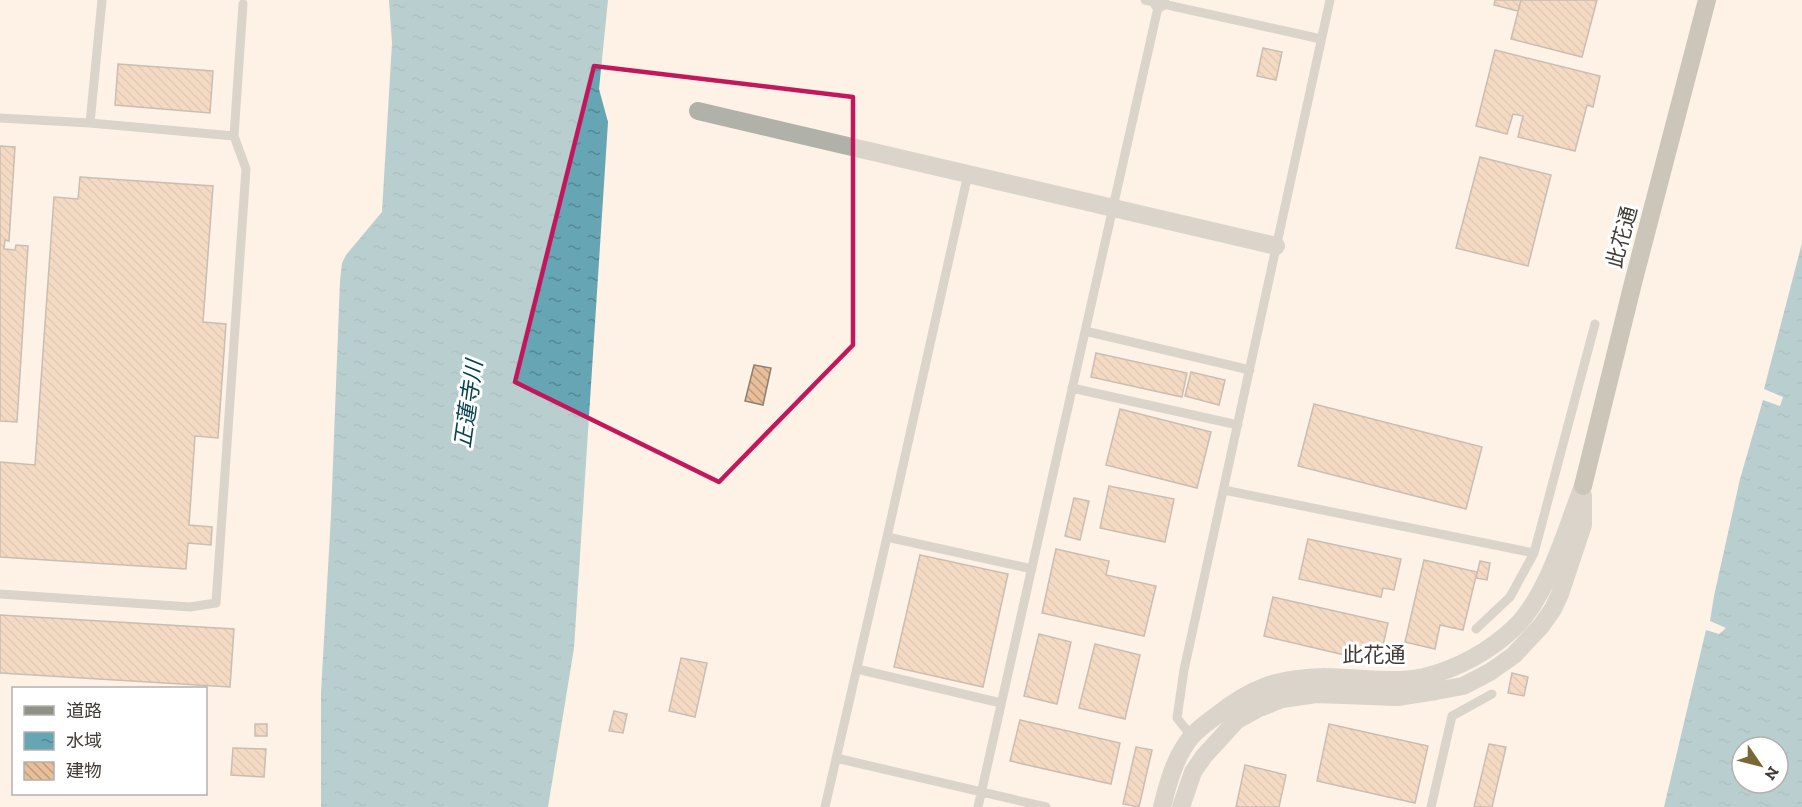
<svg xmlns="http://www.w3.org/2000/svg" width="1802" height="807" font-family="'Zilla Slab','Noto Sans JP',serif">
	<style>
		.water { fill: url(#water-ripples); fill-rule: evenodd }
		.building { fill: url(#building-back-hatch); stroke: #8d7f72; stroke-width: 1.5 }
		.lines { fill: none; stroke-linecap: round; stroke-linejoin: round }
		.lane { stroke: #b0b2a9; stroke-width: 9 }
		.street { stroke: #b0b2a9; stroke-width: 18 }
		.secondary { stroke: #8f9185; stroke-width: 18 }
		.marked { fill: none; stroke: #c2185b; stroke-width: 4.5; stroke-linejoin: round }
		.labels { text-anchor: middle; stroke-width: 6; stroke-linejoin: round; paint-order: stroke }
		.street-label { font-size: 21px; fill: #413b35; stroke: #fff }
		.water-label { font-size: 22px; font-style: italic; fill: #06434f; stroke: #fff }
	</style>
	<defs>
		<pattern id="water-ripples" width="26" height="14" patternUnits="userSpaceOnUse" patternTransform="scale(1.5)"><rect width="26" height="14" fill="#65a5b4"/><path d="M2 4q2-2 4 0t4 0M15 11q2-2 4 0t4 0" fill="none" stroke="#558893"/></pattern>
		<pattern id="building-back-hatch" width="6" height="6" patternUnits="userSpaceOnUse" patternTransform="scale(1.5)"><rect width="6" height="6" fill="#e8bf99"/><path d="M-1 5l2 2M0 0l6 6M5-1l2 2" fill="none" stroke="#be9c7e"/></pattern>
	</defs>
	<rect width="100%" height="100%" fill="#fef1e5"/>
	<path class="water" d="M 389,0 L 608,0 L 599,89 L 608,122 L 574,648 L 548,807 L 321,807 L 321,693 L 331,515 L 340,281 L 342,263 L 346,255 L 382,212 L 392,43 Z
		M 1802,243 L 1802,807 L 1664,807 L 1706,630 L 1719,634 L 1726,628 L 1710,621 L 1714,596 L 1740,479 L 1763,400 L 1780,406 L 1783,397 L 1764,389 ZM 1742,747 L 1778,747 L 1778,783 L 1742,783 Z"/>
	<path class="building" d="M 1495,0 L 1521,0 L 1518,11 L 1494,5 Z
		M 1521,0 L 1597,0 L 1582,57 L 1511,39 Z
		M 1263,48 L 1282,52 L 1276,80 L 1257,76 Z
		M 1495,50 L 1600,76 L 1593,107 L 1587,105 L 1575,151 L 1518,137 L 1523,116 L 1513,114 L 1507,134 L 1476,126 Z
		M 118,64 L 213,71 L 210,113 L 115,105 Z
		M 0,146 L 15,147 L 9,241 L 5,240 L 4,249 L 15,250 L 16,245 L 28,246 L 17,422 L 0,421 Z
		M 1480,157 L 1551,175 L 1528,266 L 1456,248 Z
		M 80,177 L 213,186 L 203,322 L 226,324 L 218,438 L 195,436 L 189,525 L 212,527 L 211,545 L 188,543 L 186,569 L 0,557 L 0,462 L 35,465 L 54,197 L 78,199 Z
		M 1096,353 L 1187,373 L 1182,397 L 1091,377 Z
		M 754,365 L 771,368 L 763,405 L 745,401 Z
		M 1191,372 L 1225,380 L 1219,405 L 1185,396 Z
		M 1314,404 L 1482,447 L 1466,509 L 1298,466 Z
		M 1120,409 L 1211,432 L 1197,488 L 1106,465 Z
		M 1109,486 L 1174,499 L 1165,542 L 1100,528 Z
		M 1074,498 L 1089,501 L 1080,540 L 1065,536 Z
		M 1308,539 L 1401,559 L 1394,590 L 1383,588 L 1381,597 L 1299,579 Z
		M 1056,549 L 1109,561 L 1106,575 L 1156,586 L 1144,636 L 1042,613 Z
		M 920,555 L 1008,574 L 983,687 L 894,667 Z
		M 1424,560 L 1477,572 L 1463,630 L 1440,625 L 1435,649 L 1405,642 Z
		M 1480,561 L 1490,563 L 1487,580 L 1476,578 Z
		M 1273,597 L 1388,623 L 1379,663 L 1264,636 Z
		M 0,615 L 234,629 L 230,687 L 0,673 Z
		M 1039,634 L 1071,642 L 1057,704 L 1024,696 Z
		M 1095,644 L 1140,655 L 1125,719 L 1079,708 Z
		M 681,658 L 707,663 L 695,717 L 669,711 Z
		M 1512,673 L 1528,677 L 1524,696 L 1508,693 Z
		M 614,711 L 627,714 L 623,733 L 609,731 Z
		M 1020,720 L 1120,743 L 1111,784 L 1010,761 Z
		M 255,724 L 267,724 L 267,736 L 255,736 Z
		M 1329,724 L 1428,746 L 1415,803 L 1317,781 Z
		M 1489,744 L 1506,747 L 1492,807 L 1474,807 Z
		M 1136,747 L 1152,750 L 1139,807 L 1123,804 Z
		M 233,748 L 266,749 L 264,777 L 231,775 Z
		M 1245,765 L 1286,775 L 1279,807 L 1236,807 Z"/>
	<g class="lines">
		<path class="lane" d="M 1145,0 L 1321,39
			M 0,118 L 90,123 L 234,136 L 243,4
			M 90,123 L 102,0
			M 1085,331 L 1250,370
			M 1072,388 L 1238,425
			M 1224,490 L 1534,553
			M 887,537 L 1032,569
			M 0,594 L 190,607 L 216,603 L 246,169 L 234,136
			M 1476,629 L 1510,597 L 1534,553 L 1595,324
			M 857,669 L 1001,703
			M 1192,737 L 1177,718 L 1184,670 L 1330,0
			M 836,758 L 1046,807
			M 825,807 L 887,537 L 968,174
			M 978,807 L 1159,3
			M 1431,807 L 1452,716 L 1492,694"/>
		<path class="street" d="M 1159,3 L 1160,0
			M 698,111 L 1276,246
			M 1162,807 C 1168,783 1175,756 1192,736 C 1198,729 1208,722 1216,716 C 1252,687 1278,678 1324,677 C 1357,677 1392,684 1424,677 C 1457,669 1490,651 1514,628 C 1548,596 1566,529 1583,486
			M 1181,807 L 1193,772 L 1204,756 L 1237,720 L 1257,709 L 1282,699 L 1316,694 L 1397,697 L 1436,691 L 1463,686 L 1490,672 L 1514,655 L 1541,626 L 1553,609 L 1560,594 L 1583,525 L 1583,496"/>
		<path class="secondary" d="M 1583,486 L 1633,283 L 1707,0"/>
	</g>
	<path d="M0 0H1802V807H0ZM 594,66 L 853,97 L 853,345 L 719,482 L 515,382 Z" fill="#fef1e5" fill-opacity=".55" fill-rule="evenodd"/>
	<path class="marked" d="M 594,66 L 853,97 L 853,345 L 719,482 L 515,382 Z"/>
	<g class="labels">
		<g class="street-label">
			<text transform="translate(1622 237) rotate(-75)" y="7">此花通</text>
			<text x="1374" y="662">此花通</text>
		</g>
		<g class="water-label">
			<text transform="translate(468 404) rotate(-82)" y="8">正蓮寺川</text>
		</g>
	</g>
	<rect x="12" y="687" width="195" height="108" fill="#ffffff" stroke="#b3b1ae" stroke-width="1.5"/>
	<rect x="24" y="706" width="30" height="9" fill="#8f9185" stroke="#b3b1ae" stroke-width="1.5"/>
	<text x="66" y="717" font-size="18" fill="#413b35">道路</text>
	<rect x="24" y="732" width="30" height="18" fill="url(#water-ripples)" stroke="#b3b1ae" stroke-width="1.5"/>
	<text x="66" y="747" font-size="18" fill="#413b35">水域</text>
	<rect x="24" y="762" width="30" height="18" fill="url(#building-back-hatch)" stroke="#b3b1ae" stroke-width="1.5"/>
	<text x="66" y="777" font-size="18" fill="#413b35">建物</text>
	<g transform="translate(1760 765) rotate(125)"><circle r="28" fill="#ffffff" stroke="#b3b1ae" stroke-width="1.5"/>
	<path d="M0-4.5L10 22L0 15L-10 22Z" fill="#7a6736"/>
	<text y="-9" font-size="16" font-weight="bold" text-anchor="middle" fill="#413b35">N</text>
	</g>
</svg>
